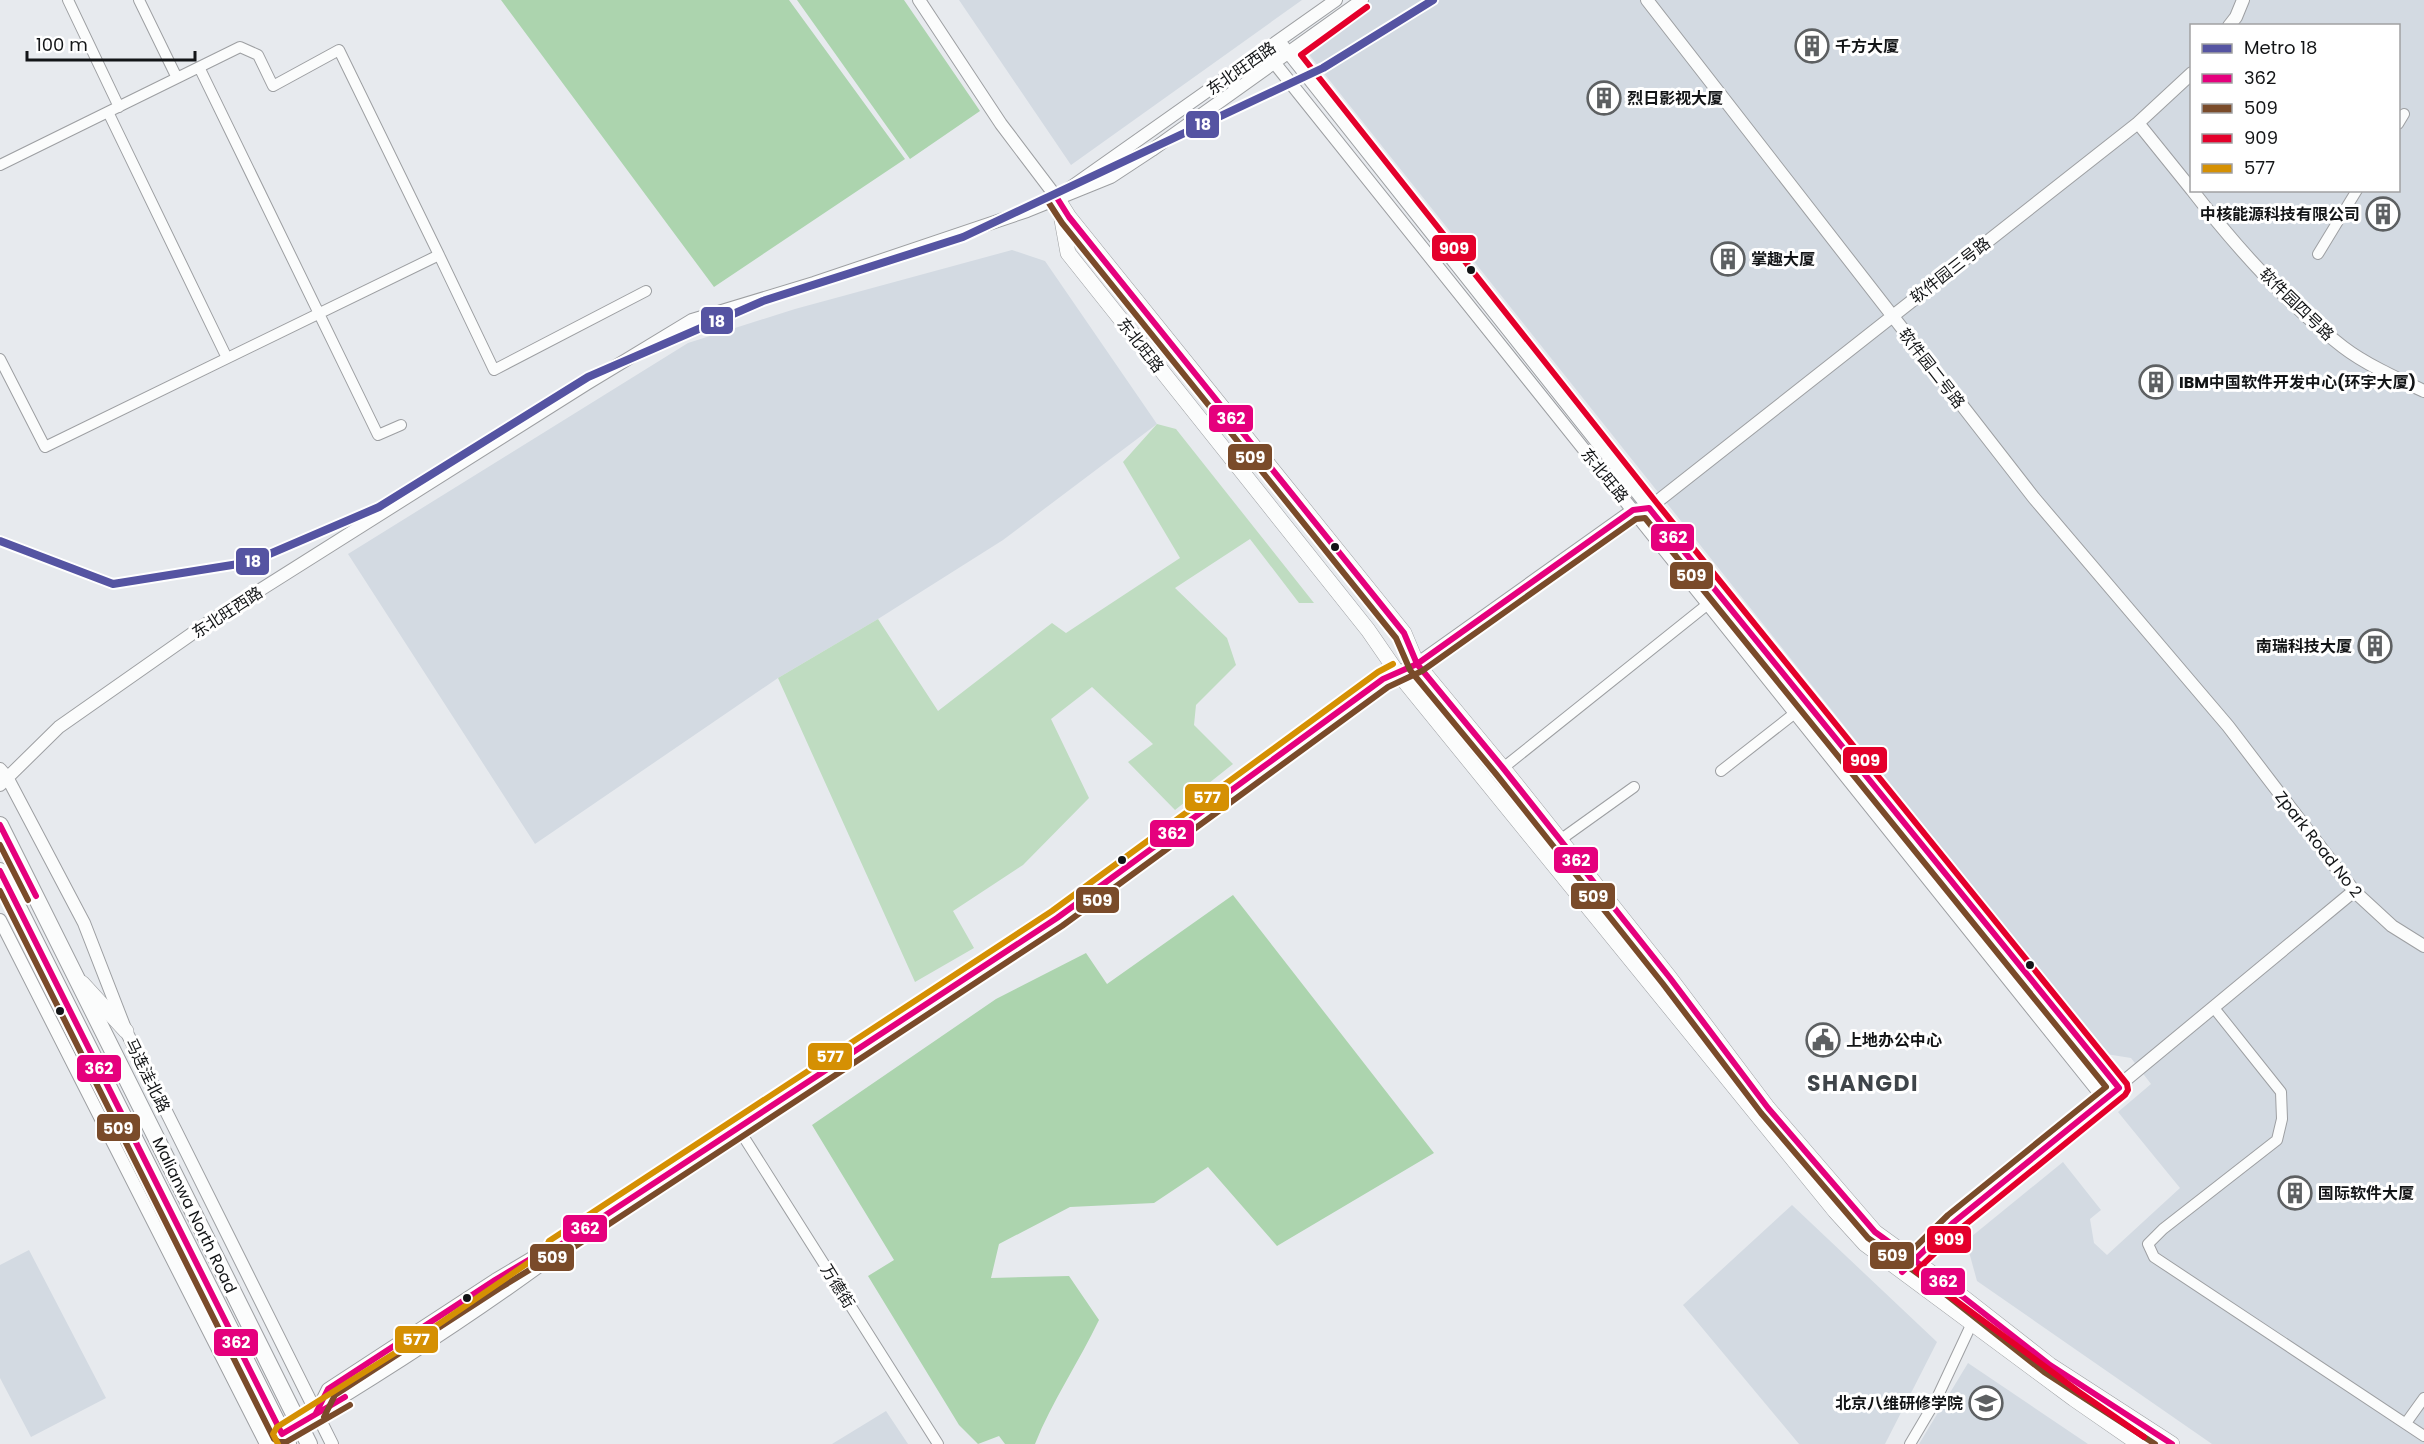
<svg xmlns="http://www.w3.org/2000/svg" width="2424" height="1444" font-family="Poppins,'Noto Sans SC',sans-serif">
	<style>
		.built { fill: #d3dae2; fill-rule: evenodd }
		.green { fill: #bfdcc1 }
		.forest { fill: #acd4ae }
		.lines { fill: none; stroke-linecap: round; stroke-linejoin: round }
		.minor-casing { stroke: #9d9fa2; stroke-width: 12 }
		.tertiary-casing { stroke: #9d9fa2; stroke-width: 14 }
		.secondary-casing { stroke: #9d9fa2; stroke-width: 16 }
		.primary-casing { stroke: #9d9fa2; stroke-width: 18 }
		.minor { stroke: #fbfcfc; stroke-width: 10 }
		.tertiary { stroke: #fbfcfc; stroke-width: 12 }
		.secondary { stroke: #fbfcfc; stroke-width: 15 }
		.primary { stroke: #fbfcfc; stroke-width: 16 }
		.bus-1-casing { stroke: #fff; stroke-width: 10 }
		.bus-2-casing { stroke: #fff; stroke-width: 10 }
		.bus-3-casing { stroke: #fff; stroke-width: 10 }
		.bus-4-casing { stroke: #fff; stroke-width: 10 }
		.bus-1 { stroke: #e5007d; stroke-width: 6 }
		.bus-2 { stroke: #7a4b2a; stroke-width: 6 }
		.bus-3 { stroke: #e4002b; stroke-width: 6 }
		.bus-4 { stroke: #d59003; stroke-width: 6 }
		.metro-1-casing { stroke: #fff; stroke-width: 12 }
		.metro-1 { stroke: #5554a2; stroke-width: 8 }
		.bus-dot { fill: #131517; stroke: #fff; stroke-width: 2 }
		.labels { text-anchor: middle; stroke-width: 6; stroke-linejoin: round; paint-order: stroke }
		.poi-label { font-size: 16px; font-weight: bold; fill: #131517; stroke: #fff; text-anchor: start }
		.street-label { font-size: 16px; fill: #131517; stroke: #fff }
		.district-label { font-size: 22px; font-weight: bold; letter-spacing: 1.5px; fill: #3f454a; stroke: #fff }
		.line-badge { stroke: #fff; stroke-width: 2 }
		.badge-label { font-size: 16px; text-anchor: middle; font-weight: bold; fill: #fff }
	</style>
	<rect width="100%" height="100%" fill="#e7eaee"/>
	<path class="built" d="M 959,0 L 1302,0 L 1071,165 Z
		M 1369,0 L 2424,0 L 2424,1444 L 2212,1444 L 1977,1281 L 1966,1241 L 2063,1162 L 2101,1210 L 2090,1219 L 2094,1243 L 2107,1255 L 2180,1188 L 2118,1112 L 2151,1084 L 2131,1058 L 2106,1054 L 1303,47 ZM 2192,26 L 2398,26 L 2398,190 L 2192,190 Z
		M 1012,250 L 1045,261 L 1157,424 L 1003,540 L 878,619 L 778,678 L 535,844 L 348,554 L 688,343 L 795,309 Z
		M 1792,1205 L 1937,1342 L 1885,1444 L 1799,1444 L 1683,1305 Z
		M 29,1250 L 106,1398 L 31,1437 L 0,1378 L 0,1265 Z
		M 1968,1363 L 2088,1444 L 1919,1444 Z
		M 886,1411 L 908,1444 L 832,1444 Z"/>
	<path class="green" d="M 1157,424 L 1176,429 L 1314,603 L 1299,603 L 1250,539 L 1175,588 L 1227,638 L 1236,665 L 1196,705 L 1194,725 L 1233,764 L 1175,810 L 1128,762 L 1153,744 L 1092,687 L 1051,719 L 1089,798 L 1023,865 L 953,911 L 974,948 L 915,982 L 778,678 L 878,619 L 938,711 L 1052,623 L 1066,633 L 1180,558 L 1123,462 Z"/>
	<path class="forest" d="M 501,0 L 789,0 L 905,159 L 714,287 Z
		M 797,0 L 904,0 L 980,111 L 910,159 Z
		M 1233,895 L 1434,1153 L 1277,1246 L 1208,1167 L 1154,1203 L 1070,1207 L 999,1244 L 991,1278 L 1069,1276 L 1099,1320 C 1079,1362 1052,1401 1035,1444 L 1005,1444 L 999,1436 L 978,1444 L 959,1425 L 868,1276 L 894,1260 L 812,1125 L 996,999 L 1086,953 L 1107,984 Z"/>
	<g class="lines">
		<g class="minor-casing">
			<path id="minor" d="M 68,0 L 119,107
				M 139,0 L 177,78
				M 199,67 L 378,435 L 401,425
				M 108,112 L 227,358
				M 2398,124 L 2404,114
				M 0,165 L 240,47 L 258,55 L 273,86 L 339,50 L 439,255 L 45,447 L 0,359
				M 2318,254 L 2357,190
				M 439,255 L 494,370 L 646,291
				M 1503,768 L 1708,604
				M 1721,771 L 1795,713
				M 1560,840 L 1634,787
				M 2214,1008 L 2281,1092 L 2282,1119 L 2277,1140 L 2163,1229 L 2148,1244 L 2154,1257 L 2424,1436
				M 738,1128 L 938,1444
				M 2406,1423 L 2424,1398
				M 1910,1444 L 1936,1400 L 1972,1323"/>
		</g>
		<g class="tertiary-casing">
			<path id="tertiary" d="M 919,0 L 1001,124 L 1057,198
				M 1647,0 L 2034,498 L 2228,726 L 2354,891 L 2392,926 L 2424,946
				M 2229,26 L 2236,17 L 2243,0
				M 1279,41 L 1649,508 L 2119,1088
				M 1265,51 L 2104,1099
				M 2138,123 L 2192,190
				M 1070,188 L 1336,0
				M 2192,190 C 2236,247 2286,303 2343,347 C 2365,364 2398,379 2424,391
				M 1649,508 L 2138,123 L 2192,73
				M 0,769 L 7,777 L 84,923 L 126,1031 L 332,1444
				M 0,785 L 59,727 L 203,626 L 588,383 L 692,320 L 814,283 L 1027,211 L 1111,177 L 1152,150 L 1362,0
				M 0,920 L 266,1444
				M 1902,1272 L 1954,1222 L 2354,891
				M 316,1413 L 328,1389 L 495,1280 L 547,1249 L 554,1249 L 1057,918 L 1383,679 L 1417,664 L 1633,510 L 1649,508
				M 282,1434 C 374,1379 465,1321 552,1257 L 554,1249"/>
		</g>
		<g class="secondary-casing">
			<path id="secondary" d="M 1057,198 L 1069,217 L 1404,633 L 1417,664 L 1503,768 L 1670,978 L 1768,1108 L 1875,1232 L 1940,1279 L 2050,1365 L 2172,1444
				M 1060,209 L 1068,253 L 1368,630 L 1397,672 L 1835,1211 L 1865,1244 L 2074,1399 L 2139,1444
				M 82,983 L 126,1031"/>
		</g>
		<g class="primary-casing">
			<path id="primary" d="M 0,825 L 309,1444
				M 0,871 L 288,1444"/>
		</g>
		<use href="#minor" class="minor"/>
		<use href="#tertiary" class="tertiary"/>
		<use href="#secondary" class="secondary"/>
		<use href="#primary" class="primary"/>
		<g class="bus-1-casing">
			<path id="bus-1" d="M 1057,198 L 1069,217 L 1404,633 L 1417,664 L 1503,768 L 1670,978 L 1768,1108 L 1875,1232 L 1940,1279 L 2050,1365 L 2172,1444
				M 0,825 L 36,896
				M 0,871 L 282,1434 L 345,1397
				M 316,1413 L 328,1389 L 495,1280 L 547,1249 L 554,1249 L 1057,918 L 1383,679 L 1417,664 L 1633,510 L 1649,508 L 2119,1088 L 1954,1222 L 1902,1272"/>
		</g>
		<g class="bus-2-casing">
			<path id="bus-2" d="M 1049,203 L 1062,223 L 1396,638 L 1410,670 L 1496,774 L 1663,984 L 1761,1113 L 1868,1238 L 1935,1286 L 2044,1372 L 2155,1444
				M 0,845 L 28,900
				M 0,891 L 274,1439 L 279,1442 L 286,1442 L 350,1405
				M 324,1417 L 335,1395 L 500,1288 L 549,1258 L 559,1257 L 1062,926 L 1388,687 L 1422,671 L 1636,519 L 1645,518 L 2106,1087 L 1948,1215 L 1896,1266"/>
		</g>
		<g class="bus-3-casing">
			<path id="bus-3" d="M 1367,7 L 1301,55 L 1656,502 L 2127,1084 L 2128,1090 L 2125,1095 L 1960,1229 L 1916,1271 L 2079,1392 L 2144,1437"/>
		</g>
		<g class="bus-4-casing">
			<path id="bus-4" d="M 278,1444 L 273,1434 L 277,1427 L 414,1341 L 544,1252 L 549,1241 L 1052,911 L 1378,672 L 1393,664"/>
		</g>
		<use href="#bus-1" class="bus-1"/>
		<use href="#bus-2" class="bus-2"/>
		<use href="#bus-3" class="bus-3"/>
		<use href="#bus-4" class="bus-4"/>
		<g class="metro-1-casing">
			<path id="metro-1" d="M 0,541 L 113,584 L 251,562 L 379,507 L 588,377 L 763,301 L 963,237 L 1323,68 L 1433,0"/>
		</g>
		<use href="#metro-1" class="metro-1"/>
	</g>
	<defs>
		<g id="building-ring" transform="scale(1.725)"><circle r="9.5" fill="#fff" stroke="#5d6062" stroke-width="1.5"/><path d="M-4-6H4V6H1V3H-1V6H-4ZM-2.5-4.3h1.7v1.8h-1.7ZM.8-4.3h1.7v1.8H.8ZM-2.5-1h1.7V.8h-1.7ZM.8-1h1.7V.8H.8Z" fill="#5d6062"/></g>
		<g id="civic-ring" transform="scale(1.725)"><circle r="9.5" fill="#fff" stroke="#5d6062" stroke-width="1.5"/><path d="M-.6-6.5H3V-4.5H.6V-3L4-1V1h2V6H-6V1h2V-1L-.6-3ZM-1.2 2.5V6h2.4V2.5Z" fill="#5d6062"/></g>
		<g id="university-ring" transform="scale(1.725)"><circle r="9.5" fill="#fff" stroke="#5d6062" stroke-width="1.5"/><path d="M0-5L7-2L0 1L-7-2ZM-4 1L0 2.5L4 1V4Q0 6-4 4Z" fill="#5d6062"/></g>
	</defs>
	<g fill-rule="evenodd">
		<use href="#building-ring" x="1812" y="46"/>
		<use href="#building-ring" x="1604" y="98"/>
		<use href="#building-ring" x="2383" y="214"/>
		<use href="#building-ring" x="1728" y="259"/>
		<use href="#building-ring" x="2156" y="382"/>
		<use href="#building-ring" x="2375" y="646"/>
		<use href="#civic-ring" x="1823" y="1040"/>
		<use href="#building-ring" x="2295" y="1193"/>
		<use href="#university-ring" x="1986" y="1403"/>
	</g>
	<g class="bus-dot">
		<circle cx="1471" cy="270" r="5"/>
		<circle cx="1335" cy="547" r="5"/>
		<circle cx="1122" cy="860" r="5"/>
		<circle cx="2030" cy="965" r="5"/>
		<circle cx="60" cy="1011" r="5"/>
		<circle cx="467" cy="1298" r="5"/>
	</g>
	<g class="labels">
		<g class="poi-label">
			<text x="1835" y="52">千方大厦</text>
			<text x="1627" y="104">烈日影视大厦</text>
			<text x="2360" y="220" text-anchor="end">中核能源科技有限公司</text>
			<text x="1751" y="265">掌趣大厦</text>
			<text x="2179" y="388">IBM中国软件开发中心(环宇大厦)</text>
			<text x="2352" y="652" text-anchor="end">南瑞科技大厦</text>
			<text x="1846" y="1046">上地办公中心</text>
			<text x="2318" y="1199">国际软件大厦</text>
			<text x="1963" y="1409" text-anchor="end">北京八维研修学院</text>
		</g>
		<g class="street-label">
			<text transform="translate(1241 68) rotate(-35)" y="6">东北旺西路</text>
			<text transform="translate(1950 270) rotate(-38)" y="6">软件园三号路</text>
			<text transform="translate(2297 304) rotate(44)" y="6">软件园四号路</text>
			<text transform="translate(1141 345) rotate(52)" y="6">东北旺路</text>
			<text transform="translate(1932 368) rotate(52)" y="6">软件园二号路</text>
			<text transform="translate(1605 475) rotate(51)" y="6">东北旺路</text>
			<text transform="translate(227 612) rotate(-33)" y="6">东北旺西路</text>
			<text transform="translate(2319 844) rotate(52)" y="6">Zpark Road No 2</text>
			<text transform="translate(148 1075) rotate(64)" y="6">马连洼北路</text>
			<text transform="translate(195 1215) rotate(64)" y="6">Malianwa North Road</text>
			<text transform="translate(838 1286) rotate(58)" y="6">万德街</text>
		</g>
		<g class="district-label">
			<text x="1863" y="1091">SHANGDI</text>
		</g>
	</g>
	<g class="line-badge">
		<rect x="1185" y="110" width="35" height="29" rx="6" fill="#5554a2"/>
		<rect x="1431" y="234" width="46" height="28" rx="6" fill="#e4002b"/>
		<rect x="700" y="306" width="34" height="29" rx="6" fill="#5554a2"/>
		<rect x="1208" y="404" width="46" height="29" rx="6" fill="#e5007d"/>
		<rect x="1227" y="443" width="46" height="28" rx="6" fill="#7a4b2a"/>
		<rect x="1650" y="523" width="45" height="29" rx="6" fill="#e5007d"/>
		<rect x="235" y="547" width="35" height="29" rx="6" fill="#5554a2"/>
		<rect x="1669" y="561" width="45" height="29" rx="6" fill="#7a4b2a"/>
		<rect x="1842" y="746" width="46" height="28" rx="6" fill="#e4002b"/>
		<rect x="1184" y="783" width="46" height="29" rx="6" fill="#d59003"/>
		<rect x="1149" y="819" width="46" height="29" rx="6" fill="#e5007d"/>
		<rect x="1553" y="846" width="46" height="28" rx="6" fill="#e5007d"/>
		<rect x="1570" y="882" width="46" height="28" rx="6" fill="#7a4b2a"/>
		<rect x="1075" y="886" width="45" height="28" rx="6" fill="#7a4b2a"/>
		<rect x="807" y="1042" width="46" height="29" rx="6" fill="#d59003"/>
		<rect x="76" y="1054" width="46" height="29" rx="6" fill="#e5007d"/>
		<rect x="96" y="1113" width="45" height="29" rx="6" fill="#7a4b2a"/>
		<rect x="562" y="1214" width="46" height="29" rx="6" fill="#e5007d"/>
		<rect x="1926" y="1225" width="46" height="29" rx="6" fill="#e4002b"/>
		<rect x="1869" y="1241" width="46" height="29" rx="6" fill="#7a4b2a"/>
		<rect x="529" y="1243" width="46" height="29" rx="6" fill="#7a4b2a"/>
		<rect x="1920" y="1267" width="46" height="29" rx="6" fill="#e5007d"/>
		<rect x="394" y="1325" width="45" height="29" rx="6" fill="#d59003"/>
		<rect x="213" y="1328" width="46" height="29" rx="6" fill="#e5007d"/>
	</g>
	<g class="badge-label">
		<text x="1203" y="130">18</text>
		<text x="1454" y="254">909</text>
		<text x="717" y="327">18</text>
		<text x="1231" y="424">362</text>
		<text x="1250" y="463">509</text>
		<text x="1673" y="543">362</text>
		<text x="253" y="567">18</text>
		<text x="1691" y="581">509</text>
		<text x="1865" y="766">909</text>
		<text x="1207" y="803">577</text>
		<text x="1172" y="839">362</text>
		<text x="1576" y="866">362</text>
		<text x="1593" y="902">509</text>
		<text x="1097" y="906">509</text>
		<text x="830" y="1062">577</text>
		<text x="99" y="1074">362</text>
		<text x="118" y="1134">509</text>
		<text x="585" y="1234">362</text>
		<text x="1949" y="1245">909</text>
		<text x="1892" y="1261">509</text>
		<text x="552" y="1263">509</text>
		<text x="1943" y="1287">362</text>
		<text x="416" y="1345">577</text>
		<text x="236" y="1348">362</text>
	</g>
	<rect x="2190" y="24" width="210" height="168" fill="#ffffff" stroke="#a1a1a2" stroke-width="1.5"/>
	<rect x="2202" y="44" width="30" height="9" fill="#5554a2" stroke="#a1a1a2" stroke-width="1.5"/>
	<text x="2244" y="54" font-size="18" fill="#131517">Metro 18</text>
	<rect x="2202" y="74" width="30" height="9" fill="#e5007d" stroke="#a1a1a2" stroke-width="1.5"/>
	<text x="2244" y="84" font-size="18" fill="#131517">362</text>
	<rect x="2202" y="104" width="30" height="9" fill="#7a4b2a" stroke="#a1a1a2" stroke-width="1.5"/>
	<text x="2244" y="114" font-size="18" fill="#131517">509</text>
	<rect x="2202" y="134" width="30" height="9" fill="#e4002b" stroke="#a1a1a2" stroke-width="1.5"/>
	<text x="2244" y="144" font-size="18" fill="#131517">909</text>
	<rect x="2202" y="164" width="30" height="9" fill="#d59003" stroke="#a1a1a2" stroke-width="1.5"/>
	<text x="2244" y="174" font-size="18" fill="#131517">577</text>
	<path d="M27 51v9h168v-9" fill="none" stroke="#131517" stroke-width="3"/>
	<text x="36" y="51" font-size="18" fill="#131517" stroke="#ffffff" stroke-width="4.5" paint-order="stroke">100 m</text>
</svg>
